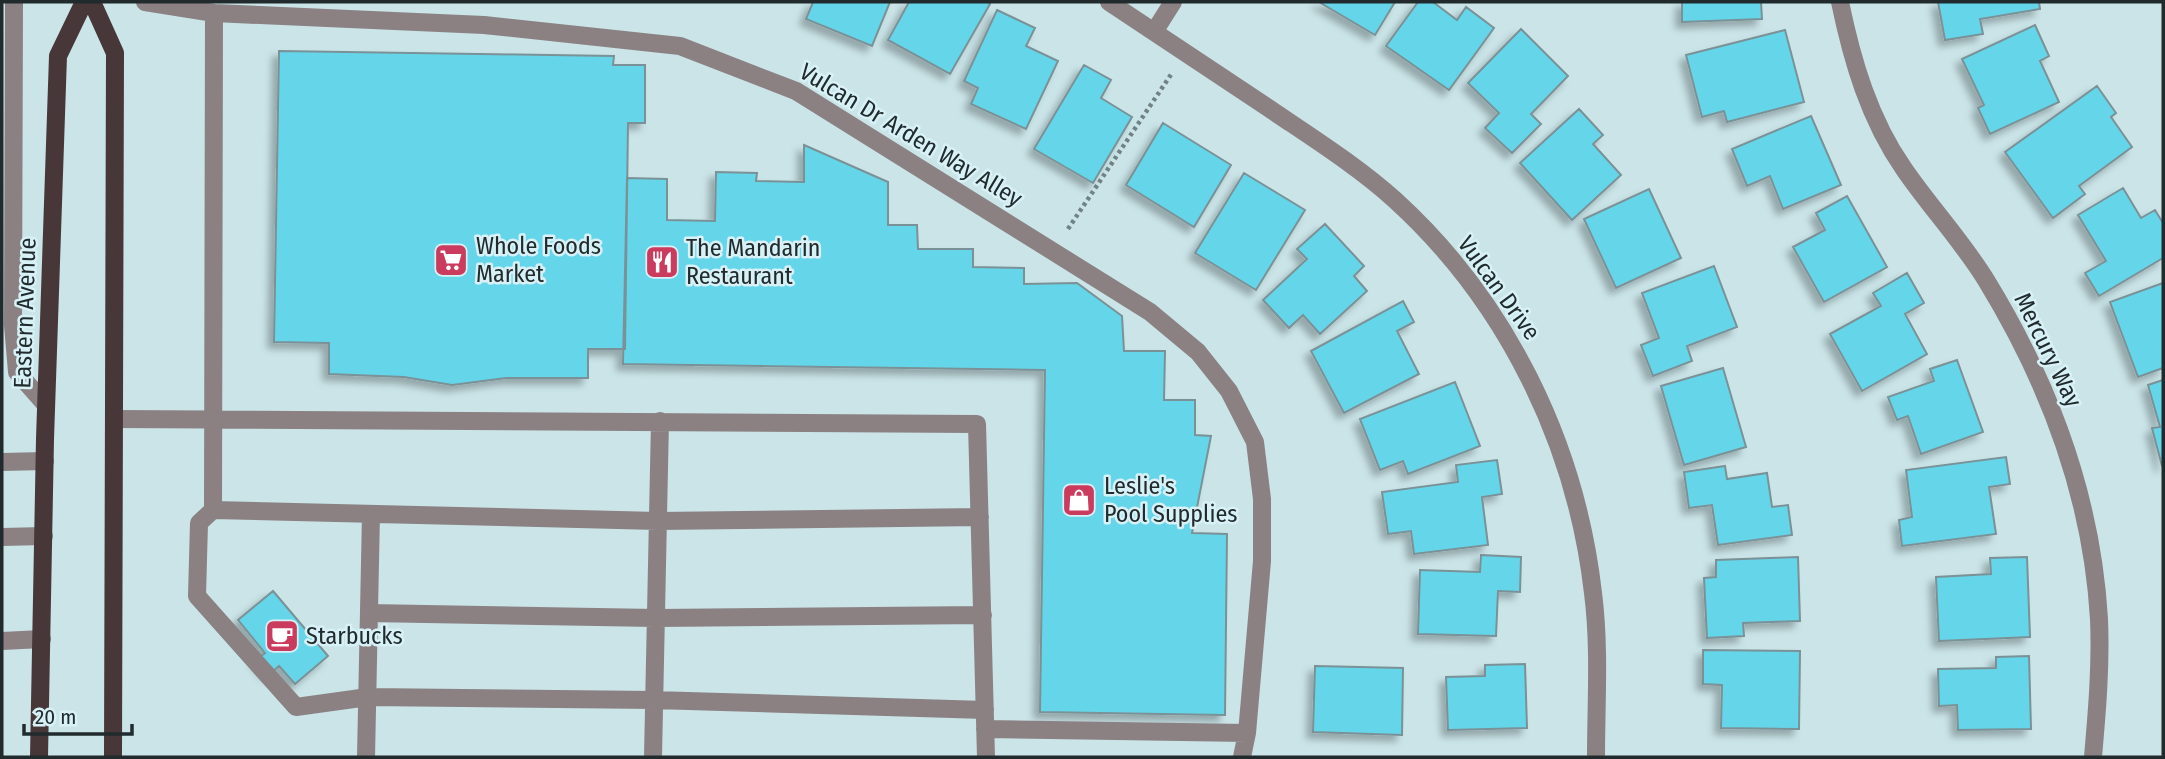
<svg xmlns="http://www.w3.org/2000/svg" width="2165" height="759" font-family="'Fira Sans Condensed',sans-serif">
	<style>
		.building { fill: #65d6ea; stroke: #7a9297; stroke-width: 2; filter: url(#shadow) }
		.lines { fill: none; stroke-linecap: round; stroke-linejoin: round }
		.path { stroke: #718285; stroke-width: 4.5; stroke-dasharray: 3.5 3.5; stroke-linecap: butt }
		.minor { stroke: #8b8182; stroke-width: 18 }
		.major { stroke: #483739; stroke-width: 18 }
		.labels { text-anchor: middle; stroke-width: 5; stroke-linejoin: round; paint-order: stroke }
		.street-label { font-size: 24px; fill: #212b2d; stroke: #d7f1f6 }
		.poi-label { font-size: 24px; fill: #212b2d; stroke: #d7f1f6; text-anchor: start }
	</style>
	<defs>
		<filter id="shadow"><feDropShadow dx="-6" dy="6" stdDeviation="3.5" flood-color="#0004"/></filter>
	</defs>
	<rect width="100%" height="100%" fill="#cae4e8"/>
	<path class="building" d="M 813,2 L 890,2 L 872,46 L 806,19 Z
		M 909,2 L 987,2 L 990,4 L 950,74 L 888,40 Z
		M 1319,2 L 1395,2 L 1375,35 Z
		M 1418,2 L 1433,2 L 1457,20 L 1466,7 L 1494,28 L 1449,90 L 1386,46 Z
		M 1682,2 L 1761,2 L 1762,19 L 1682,22 Z
		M 1938,2 L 2039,2 L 2040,9 L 1980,19 L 1983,34 L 1945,40 Z
		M 997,10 L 1035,28 L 1026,46 L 1058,61 L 1026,129 L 971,104 L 978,88 L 964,81 Z
		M 2035,25 L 2049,56 L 2040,61 L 2059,102 L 1990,134 L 1978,108 L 1984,105 L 1962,59 Z
		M 1521,29 L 1568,76 L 1531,114 L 1541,124 L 1512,153 L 1485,128 L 1499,113 L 1468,83 Z
		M 1785,30 L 1804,102 L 1727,122 L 1724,111 L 1702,117 L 1686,55 Z
		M 279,51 L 614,56 L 613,65 L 645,65 L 645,123 L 628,123 L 625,349 L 588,349 L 588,378 L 506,378 L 452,385 L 404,377 L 329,374 L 329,343 L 274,342 Z
		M 1084,65 L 1111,80 L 1101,98 L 1132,117 L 1093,183 L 1034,149 Z
		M 2097,86 L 2116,113 L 2111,117 L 2132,147 L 2079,186 L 2085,194 L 2053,218 L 2005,152 Z
		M 1579,109 L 1603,135 L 1593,144 L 1621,175 L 1572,220 L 1520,163 Z
		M 1811,116 L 1841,185 L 1783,209 L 1770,176 L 1747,186 L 1732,149 Z
		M 1163,123 L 1231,165 L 1194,227 L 1126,185 Z
		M 804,145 L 888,182 L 888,225 L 917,225 L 918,249 L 973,249 L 973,267 L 1024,268 L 1024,284 L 1077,283 L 1122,316 L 1124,351 L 1165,351 L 1164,400 L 1195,400 L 1195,435 L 1211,436 L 1192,533 L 1227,534 L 1225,715 L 1040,712 L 1045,370 L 623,364 L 627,178 L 667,179 L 667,220 L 715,221 L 716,172 L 757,173 L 756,181 L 804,182 Z
		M 1244,173 L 1305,210 L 1256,290 L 1195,253 Z
		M 2123,188 L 2141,218 L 2155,210 L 2163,223 L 2163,258 L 2099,296 L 2085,273 L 2106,261 L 2078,215 Z
		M 1649,189 L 1681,258 L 1616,288 L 1584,219 Z
		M 1847,196 L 1887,267 L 1824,302 L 1793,247 L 1825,230 L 1816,213 Z
		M 1325,224 L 1364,266 L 1354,276 L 1367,291 L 1320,334 L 1303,315 L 1289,328 L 1263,300 L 1307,259 L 1297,249 Z
		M 1714,266 L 1737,327 L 1687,346 L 1692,361 L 1653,376 L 1641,345 L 1659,338 L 1642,293 Z
		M 1907,273 L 1924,303 L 1905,314 L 1927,354 L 1862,391 L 1830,334 L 1881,306 L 1873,293 Z
		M 2163,283 L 2163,368 L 2138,377 L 2110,302 Z
		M 1403,301 L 1414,322 L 1397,331 L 1419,374 L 1344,413 L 1311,351 Z
		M 1957,360 L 1983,432 L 1921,454 L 1908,416 L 1897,420 L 1888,397 L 1934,381 L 1930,369 Z
		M 1723,368 L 1746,447 L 1684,465 L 1661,386 Z
		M 2163,380 L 2163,466 L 2162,466 L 2152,428 L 2160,427 L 2148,385 Z
		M 1455,382 L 1480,446 L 1408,474 L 1403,461 L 1380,470 L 1360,419 Z
		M 2006,457 L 2010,484 L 1989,487 L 1996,534 L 1902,546 L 1899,520 L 1912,517 L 1906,470 Z
		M 1497,460 L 1502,494 L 1482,497 L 1488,545 L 1414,554 L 1411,531 L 1388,534 L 1382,492 L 1458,482 L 1456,465 Z
		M 1725,466 L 1727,479 L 1767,473 L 1772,507 L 1788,505 L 1792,535 L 1718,545 L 1712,505 L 1689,508 L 1684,472 Z
		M 1481,555 L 1521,557 L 1520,592 L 1498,591 L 1496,636 L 1418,634 L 1420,570 L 1480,572 Z
		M 1798,557 L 1800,621 L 1743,623 L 1744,636 L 1707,638 L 1704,578 L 1716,577 L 1716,560 Z
		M 2027,557 L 2030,637 L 1939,641 L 1936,577 L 1991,574 L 1990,558 Z
		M 273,591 L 328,656 L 295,684 L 279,666 L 270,674 L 257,659 L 265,653 L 238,620 Z
		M 1703,650 L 1800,651 L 1799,729 L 1721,728 L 1722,685 L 1703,684 Z
		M 2029,656 L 2031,729 L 1958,730 L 1957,705 L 1939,706 L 1938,669 L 1996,668 L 1996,657 Z
		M 1525,664 L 1527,728 L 1448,730 L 1446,677 L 1485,676 L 1485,665 Z
		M 1315,666 L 1403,668 L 1402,735 L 1313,732 Z"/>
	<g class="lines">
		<path class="path" d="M 1068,229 L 1172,73"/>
		<path class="minor" d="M 14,2 L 13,325 L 17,372 L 46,405
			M 145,2 L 214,13 L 484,25 L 680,46 L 796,91 L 1150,312 L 1198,352 L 1229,391 L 1255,442 L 1262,499 L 1262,561 L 1247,733 L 1242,757
			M 1109,2 C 1162,37 1214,72 1267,107 C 1311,137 1356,165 1395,200 C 1507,302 1576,444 1593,593 C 1600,647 1596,703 1596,757
			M 1840,2 C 1852,60 1869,119 1904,169 C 1930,207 1962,241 1986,280 C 2049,383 2092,498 2099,619 C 2101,666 2097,711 2093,757
			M 214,13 L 213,510 L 658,521 L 980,517
			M 1154,32 L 1173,2
			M 114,419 L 977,424 L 986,757
			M 2,462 L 45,461
			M 213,510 L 199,523 L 197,596 L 296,707 L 368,697 L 654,700 L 985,710
			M 2,537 L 44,536
			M 369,613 L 656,618 L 983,615
			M 2,641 L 42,639
			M 985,729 L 1247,733
			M 366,757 L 371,514
			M 653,757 L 660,421"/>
		<path class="major" d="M 92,2 L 115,53 L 113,757
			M 39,757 L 45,439 L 58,56 L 84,2"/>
	</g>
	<defs>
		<g id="supermarket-square" transform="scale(1.75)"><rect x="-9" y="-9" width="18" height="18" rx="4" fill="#ca3b5d" stroke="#d7f1f6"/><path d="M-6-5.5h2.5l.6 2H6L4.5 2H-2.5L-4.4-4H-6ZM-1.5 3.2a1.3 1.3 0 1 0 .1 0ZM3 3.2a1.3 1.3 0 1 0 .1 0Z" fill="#fff"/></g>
		<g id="restaurant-square" transform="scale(1.75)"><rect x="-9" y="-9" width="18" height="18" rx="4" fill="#ca3b5d" stroke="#d7f1f6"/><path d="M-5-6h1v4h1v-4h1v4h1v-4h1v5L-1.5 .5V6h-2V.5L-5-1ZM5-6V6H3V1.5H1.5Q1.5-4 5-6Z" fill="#fff"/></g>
		<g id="shop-square" transform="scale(1.75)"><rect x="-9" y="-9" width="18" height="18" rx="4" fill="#ca3b5d" stroke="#d7f1f6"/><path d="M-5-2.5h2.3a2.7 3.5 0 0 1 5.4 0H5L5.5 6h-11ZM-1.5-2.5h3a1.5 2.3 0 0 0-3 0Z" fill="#fff"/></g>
		<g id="cafe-square" transform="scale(1.75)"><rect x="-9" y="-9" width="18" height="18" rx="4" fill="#ca3b5d" stroke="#d7f1f6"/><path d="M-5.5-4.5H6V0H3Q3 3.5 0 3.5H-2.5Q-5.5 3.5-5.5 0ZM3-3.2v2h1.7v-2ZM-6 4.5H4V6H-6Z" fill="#fff"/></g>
	</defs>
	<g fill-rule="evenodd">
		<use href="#supermarket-square" x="451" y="260"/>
		<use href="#restaurant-square" x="662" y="262"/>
		<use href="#shop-square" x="1079" y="500"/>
		<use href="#cafe-square" x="282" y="636"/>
	</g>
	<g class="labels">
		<g class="street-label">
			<text transform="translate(911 135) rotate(31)" y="8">Vulcan Dr Arden Way Alley</text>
			<text transform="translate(1499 288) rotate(54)" y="8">Vulcan Drive</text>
			<text transform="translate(25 313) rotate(-88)" y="8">Eastern Avenue</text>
			<text transform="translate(2048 350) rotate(64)" y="8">Mercury Way</text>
		</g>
		<g class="poi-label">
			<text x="476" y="254">Whole Foods<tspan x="476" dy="28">Market</tspan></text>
			<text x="686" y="256">The Mandarin<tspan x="686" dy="28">Restaurant</tspan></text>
			<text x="1104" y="494">Leslie's<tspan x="1104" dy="28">Pool Supplies</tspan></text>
			<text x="306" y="644">Starbucks</text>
		</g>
	</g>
	<rect width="2165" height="759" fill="none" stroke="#212b2d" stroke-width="7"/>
	<path d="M24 724v10h108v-10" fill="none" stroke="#212b2d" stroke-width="3.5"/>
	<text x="35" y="724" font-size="21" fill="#212b2d" stroke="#d7f1f6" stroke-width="5" paint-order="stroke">20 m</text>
</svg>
